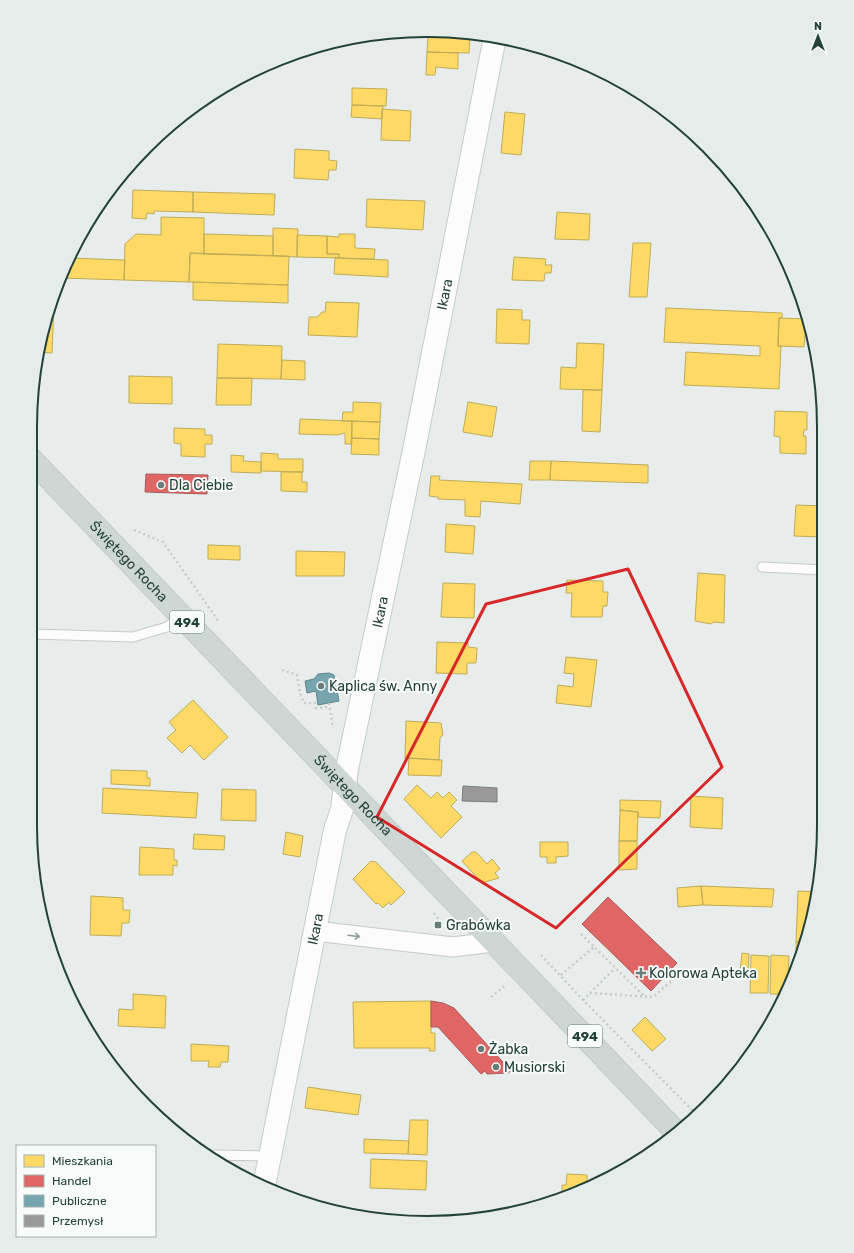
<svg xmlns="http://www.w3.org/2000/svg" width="854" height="1253" font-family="Rubik,sans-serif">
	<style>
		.homes { fill: #ffd966; stroke: #bdac59 }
		.shops { fill: #e06666; stroke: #a85b59 }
		.public { fill: #76a5af; stroke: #5d878c }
		.industry { fill: #999; stroke: #767f7c }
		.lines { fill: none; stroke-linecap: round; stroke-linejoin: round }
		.lane-casing { stroke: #c5cac8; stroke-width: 11 }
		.street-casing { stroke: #c5cac8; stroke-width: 21 }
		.secondary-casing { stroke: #c3cbc8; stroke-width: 24 }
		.primary-casing { stroke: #c3ccc9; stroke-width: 24 }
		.path { stroke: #c3ccca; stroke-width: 2.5; stroke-dasharray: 2 3; stroke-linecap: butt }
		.lane { stroke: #fcfcfc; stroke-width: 9 }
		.street { stroke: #fcfcfc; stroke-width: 19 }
		.secondary { stroke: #fcfcfc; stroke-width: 22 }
		.primary { stroke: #cfd7d5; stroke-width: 22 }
		.oneway { stroke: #909f9b }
		.marked { fill: none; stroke: #d62828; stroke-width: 3; stroke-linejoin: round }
		.poi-dot { fill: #697e78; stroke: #f7fbf9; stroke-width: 1.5 }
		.labels { text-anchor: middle; stroke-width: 4; stroke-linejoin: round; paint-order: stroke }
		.shield { fill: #f7fbf9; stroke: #637a73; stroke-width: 1 }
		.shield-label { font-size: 13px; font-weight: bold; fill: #24423a }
		.street-label { font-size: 14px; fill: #24423a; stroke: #f7fbf9 }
		.poi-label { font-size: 14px; fill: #24423a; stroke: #f7fbf9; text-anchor: start }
		.rim { fill: none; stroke: #24423a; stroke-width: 2 }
	</style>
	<rect width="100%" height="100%" fill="#e8edeb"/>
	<path class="homes" d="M 439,31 L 446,32 L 446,36 L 470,37 L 469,53 L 427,52 L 428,36 L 438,36 Z
		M 427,52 L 458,53 L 458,69 L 436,67 L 435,75 L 426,75 Z
		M 352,88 L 387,89 L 386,106 L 352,105 Z
		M 352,105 L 383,106 L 382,119 L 351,117 Z
		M 382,109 L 411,111 L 410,141 L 381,140 Z
		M 505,112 L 525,114 L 521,155 L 501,153 Z
		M 295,149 L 329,151 L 329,160 L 337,161 L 336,170 L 329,170 L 328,180 L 294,178 Z
		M 142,152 L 141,160 L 134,160 Z
		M 133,190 L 193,192 L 193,212 L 154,211 L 154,214 L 147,213 L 146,219 L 132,218 Z
		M 193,192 L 275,194 L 274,215 L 193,212 Z
		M 367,199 L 425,201 L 423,230 L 366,227 Z
		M 557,212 L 590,214 L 589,240 L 555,239 Z
		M 161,217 L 204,218 L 204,254 L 190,253 L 189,282 L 124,280 L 125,244 L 136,234 L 161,235 Z
		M 273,228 L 298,229 L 297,257 L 273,256 Z
		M 204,234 L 273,236 L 273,256 L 204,254 Z
		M 339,234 L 355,234 L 355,248 L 375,249 L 374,259 L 339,258 L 339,254 L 327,254 L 327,236 L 339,237 Z
		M 297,235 L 327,236 L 327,254 L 339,254 L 339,258 L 297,257 Z
		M 633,243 L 651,243 L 647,297 L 629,297 Z
		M 190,253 L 289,256 L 288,285 L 189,282 Z
		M 514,257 L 546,259 L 545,265 L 552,265 L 551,273 L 545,273 L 544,281 L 512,280 Z
		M 69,258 L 125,260 L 124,280 L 62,278 Z
		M 335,258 L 388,260 L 388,277 L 334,274 Z
		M 193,282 L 288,285 L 288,303 L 193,300 Z
		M 326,302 L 359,303 L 357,337 L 308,335 L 309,317 L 317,317 L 322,312 L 325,312 Z
		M 54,303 L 52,353 L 37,352 L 38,350 Z
		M 666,308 L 782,313 L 782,318 L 779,318 L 778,346 L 781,346 L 779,389 L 684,385 L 686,352 L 760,356 L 760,346 L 664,342 Z
		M 497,309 L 522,310 L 522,320 L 530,320 L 529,344 L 496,343 Z
		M 779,318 L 807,319 L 812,336 L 805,335 L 804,347 L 778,346 Z
		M 577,343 L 604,344 L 602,390 L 560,389 L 561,367 L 576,368 Z
		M 218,344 L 282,346 L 281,379 L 217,378 Z
		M 282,360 L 305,361 L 305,380 L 281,379 Z
		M 129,376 L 172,377 L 172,404 L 129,403 Z
		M 217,378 L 252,378 L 251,405 L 216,405 Z
		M 583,390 L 602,390 L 600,432 L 582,431 Z
		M 353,402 L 381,403 L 380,422 L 342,421 L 343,412 L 353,412 Z
		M 468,402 L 497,407 L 492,437 L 463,432 Z
		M 775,411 L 807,412 L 807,430 L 804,430 L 803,436 L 806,436 L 806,454 L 780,453 L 780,437 L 774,436 Z
		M 300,419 L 352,421 L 351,444 L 345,444 L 345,433 L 337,435 L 299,434 Z
		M 352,421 L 380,422 L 379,439 L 352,438 Z
		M 174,428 L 205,429 L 205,435 L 212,435 L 212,444 L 205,444 L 205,457 L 181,456 L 181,444 L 174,443 Z
		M 352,438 L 379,439 L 379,455 L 351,454 Z
		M 261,453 L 278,454 L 278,459 L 303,459 L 303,472 L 261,471 Z
		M 231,455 L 244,456 L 243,461 L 261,462 L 261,473 L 231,472 Z
		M 530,461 L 551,461 L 550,480 L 529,480 Z
		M 551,461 L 648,465 L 648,483 L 550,480 Z
		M 281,472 L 302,472 L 302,482 L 307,482 L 307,492 L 281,491 Z
		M 431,476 L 440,476 L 439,480 L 522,484 L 520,504 L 481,501 L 480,517 L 465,516 L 465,500 L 438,499 L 438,497 L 429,496 Z
		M 796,505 L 824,506 L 824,537 L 794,536 Z
		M 446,524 L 475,526 L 473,554 L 445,552 Z
		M 208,545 L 240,546 L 240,560 L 208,559 Z
		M 296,551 L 345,552 L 344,576 L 296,576 Z
		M 698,573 L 725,575 L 724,623 L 714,622 L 711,624 L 695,621 Z
		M 567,580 L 603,581 L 603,592 L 608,592 L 607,606 L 603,606 L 602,617 L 571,617 L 572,593 L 566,593 Z
		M 443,583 L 475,584 L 474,618 L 441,617 Z
		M 437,642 L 468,643 L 468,647 L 477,648 L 476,663 L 467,663 L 467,674 L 436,673 Z
		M 566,657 L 597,660 L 591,707 L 556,703 L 558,685 L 573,687 L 574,674 L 564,673 Z
		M 193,700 L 228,737 L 204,760 L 190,745 L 182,753 L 167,738 L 176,730 L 169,722 Z
		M 406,721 L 441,723 L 443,735 L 440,738 L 439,760 L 405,758 Z
		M 409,758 L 442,760 L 441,776 L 408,775 Z
		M 111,770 L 147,771 L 147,778 L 150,778 L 150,786 L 111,784 Z
		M 417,785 L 431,798 L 437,792 L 443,798 L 449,792 L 457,800 L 451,806 L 462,817 L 441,838 L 404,799 Z
		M 103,788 L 198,793 L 196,818 L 102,813 Z
		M 222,789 L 256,790 L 256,821 L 221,820 Z
		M 691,796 L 723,798 L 722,829 L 690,827 Z
		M 620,800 L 661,801 L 660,818 L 638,817 L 638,812 L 620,810 Z
		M 620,810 L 638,812 L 637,841 L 619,841 Z
		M 286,832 L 303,836 L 300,857 L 283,854 Z
		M 194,834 L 225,836 L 224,850 L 193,849 Z
		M 619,841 L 637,841 L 637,869 L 619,870 Z
		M 540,842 L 568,842 L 568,856 L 556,857 L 556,863 L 547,863 L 547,857 L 540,857 Z
		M 140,847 L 174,849 L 174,860 L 177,860 L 177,866 L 173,865 L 173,875 L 139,875 Z
		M 472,852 L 476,852 L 487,864 L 492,859 L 500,869 L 495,873 L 499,878 L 482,883 L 462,861 Z
		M 371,861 L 376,862 L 405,892 L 391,905 L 389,902 L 383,908 L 378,903 L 376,904 L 353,879 Z
		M 701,886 L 703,905 L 678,907 L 677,888 Z
		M 701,886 L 774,889 L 772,907 L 703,905 Z
		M 798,891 L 818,892 L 816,903 L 803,942 L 796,942 Z
		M 91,896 L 123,898 L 123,910 L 130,910 L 129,923 L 122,923 L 121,936 L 90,935 Z
		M 796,942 L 803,942 L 796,965 Z
		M 742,953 L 749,954 L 748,972 L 740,971 Z
		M 751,955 L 769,956 L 768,993 L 750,993 Z
		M 771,955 L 789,956 L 788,986 L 786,994 L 770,994 Z
		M 133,994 L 166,996 L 165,1028 L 118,1026 L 119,1009 L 133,1010 Z
		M 431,1001 L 431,1033 L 435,1033 L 435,1051 L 429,1051 L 430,1048 L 354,1048 L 353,1002 Z
		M 645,1017 L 666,1039 L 652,1051 L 632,1030 Z
		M 191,1044 L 229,1046 L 228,1062 L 221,1062 L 220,1067 L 208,1067 L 209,1061 L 191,1061 Z
		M 308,1087 L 361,1095 L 358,1115 L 305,1108 Z
		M 410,1120 L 428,1120 L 427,1155 L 408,1154 Z
		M 364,1139 L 409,1141 L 408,1154 L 364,1153 Z
		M 371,1159 L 427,1161 L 426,1190 L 370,1188 Z
		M 567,1174 L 587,1175 L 587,1185 L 591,1186 L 562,1199 L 562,1185 L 566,1185 Z"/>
	<path class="shops" d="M 146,474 L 208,475 L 207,494 L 145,492 Z
		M 608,897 L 677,963 L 651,991 L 582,924 Z
		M 431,1001 L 443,1003 L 454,1008 L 511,1071 L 508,1073 L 487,1074 L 485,1071 L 481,1074 L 438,1027 L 431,1027 Z"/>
	<path class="public" d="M 329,673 L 334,675 L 339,701 L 318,705 L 316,691 L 307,693 L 305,681 L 314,679 L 318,674 Z"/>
	<path class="industry" d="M 463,786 L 497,788 L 497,802 L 462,801 Z"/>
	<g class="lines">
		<g class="lane-casing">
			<path id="lane" d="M 762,567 L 824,570
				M 32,634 L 133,637 L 167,627 L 181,616
				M 209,1155 L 270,1156"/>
		</g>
		<g class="street-casing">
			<path id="street" d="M 315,931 L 453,947 L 493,942"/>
		</g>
		<g class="secondary-casing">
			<g id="secondary">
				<path id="s1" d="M 264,1186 L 335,830 L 342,809 L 347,769 L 414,450 L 495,37"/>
			</g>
		</g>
		<g class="primary-casing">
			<g id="primary">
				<path id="s2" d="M 30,458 L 675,1131"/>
			</g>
		</g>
		<path class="path" d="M 134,530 L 163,542 L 219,622
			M 282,670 L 297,675 L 300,693 L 304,703 L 315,703 L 316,708 L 329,707
			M 329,703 L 333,728
			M 434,913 L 443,925
			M 581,934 L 644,996
			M 541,955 L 583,1000 L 697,1115
			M 561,975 L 594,947
			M 590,993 L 653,997 L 681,973
			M 491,997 L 506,985
			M 583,1000 L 615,968"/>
		<use href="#lane" class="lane"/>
		<use href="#street" class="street"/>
		<use href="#secondary" class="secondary"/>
		<use href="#primary" class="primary"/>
	</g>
	<defs><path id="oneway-shaft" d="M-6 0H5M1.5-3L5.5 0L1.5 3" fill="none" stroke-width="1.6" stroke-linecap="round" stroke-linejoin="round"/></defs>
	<use class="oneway" href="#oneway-shaft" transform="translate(354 936) rotate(7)"/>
	<path class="marked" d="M 628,569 L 722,767 L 556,928 L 377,817 L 486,604 Z"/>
	<g class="poi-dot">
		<circle cx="161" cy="485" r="4"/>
		<circle cx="321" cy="686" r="4"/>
		<rect x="434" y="921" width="8" height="8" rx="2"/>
		<path d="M639 967h4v4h4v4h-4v4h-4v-4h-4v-4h4z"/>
		<circle cx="481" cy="1049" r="4"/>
		<circle cx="496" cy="1067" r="4"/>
	</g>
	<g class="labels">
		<g class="shield">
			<rect x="170" y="611" width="34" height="22" rx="3"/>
			<rect x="568" y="1025" width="34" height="22" rx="3"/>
		</g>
		<g class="shield-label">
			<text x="187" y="627">494</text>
			<text x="585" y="1041">494</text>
		</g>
		<g class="street-label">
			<text dy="5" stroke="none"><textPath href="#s1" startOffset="910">Ikara</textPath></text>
			<text dy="5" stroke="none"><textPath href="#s2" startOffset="143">Świętego Rocha</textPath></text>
			<text dy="5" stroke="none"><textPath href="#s1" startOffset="586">Ikara</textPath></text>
			<text dy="5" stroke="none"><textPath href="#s2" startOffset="467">Świętego Rocha</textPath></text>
			<text dy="5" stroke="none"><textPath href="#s1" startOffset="262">Ikara</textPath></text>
		</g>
		<g class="poi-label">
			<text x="169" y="490">Dla Ciebie</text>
			<text x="329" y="691">Kaplica św. Anny</text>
			<text x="446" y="930">Grabówka</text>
			<text x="649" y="978">Kolorowa Apteka</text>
			<text x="489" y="1054">Żabka</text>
			<text x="504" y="1072">Musiorski</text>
		</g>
	</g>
	<path d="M0 0H854V1253H0ZM427 37H427A390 390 0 0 1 817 427V826A390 390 0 0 1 427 1216H427A390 390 0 0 1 37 826V427A390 390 0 0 1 427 37Z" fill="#e6ecea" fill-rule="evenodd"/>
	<path class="rim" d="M427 37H427A390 390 0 0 1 817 427V826A390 390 0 0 1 427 1216H427A390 390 0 0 1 37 826V427A390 390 0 0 1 427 37Z"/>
	<rect x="16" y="1145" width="140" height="92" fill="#f7fbf9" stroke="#a3b1ad"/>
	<rect x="24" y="1155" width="20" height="12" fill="#ffd966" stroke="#a3b1ad"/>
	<text x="52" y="1165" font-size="12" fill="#24423a">Mieszkania</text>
	<rect x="24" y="1175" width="20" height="12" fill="#e06666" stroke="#a3b1ad"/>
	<text x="52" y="1185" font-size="12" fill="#24423a">Handel</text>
	<rect x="24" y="1195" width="20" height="12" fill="#76a5af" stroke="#a3b1ad"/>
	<text x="52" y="1205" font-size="12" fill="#24423a">Publiczne</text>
	<rect x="24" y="1215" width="20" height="12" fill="#999999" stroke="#a3b1ad"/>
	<text x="52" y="1225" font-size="12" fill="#24423a">Przemysł</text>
	<g transform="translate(818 36)" stroke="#f7fbf9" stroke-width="3" paint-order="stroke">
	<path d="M0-3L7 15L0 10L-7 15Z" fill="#24423a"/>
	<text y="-6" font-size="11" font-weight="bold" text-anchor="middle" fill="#24423a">N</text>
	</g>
</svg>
